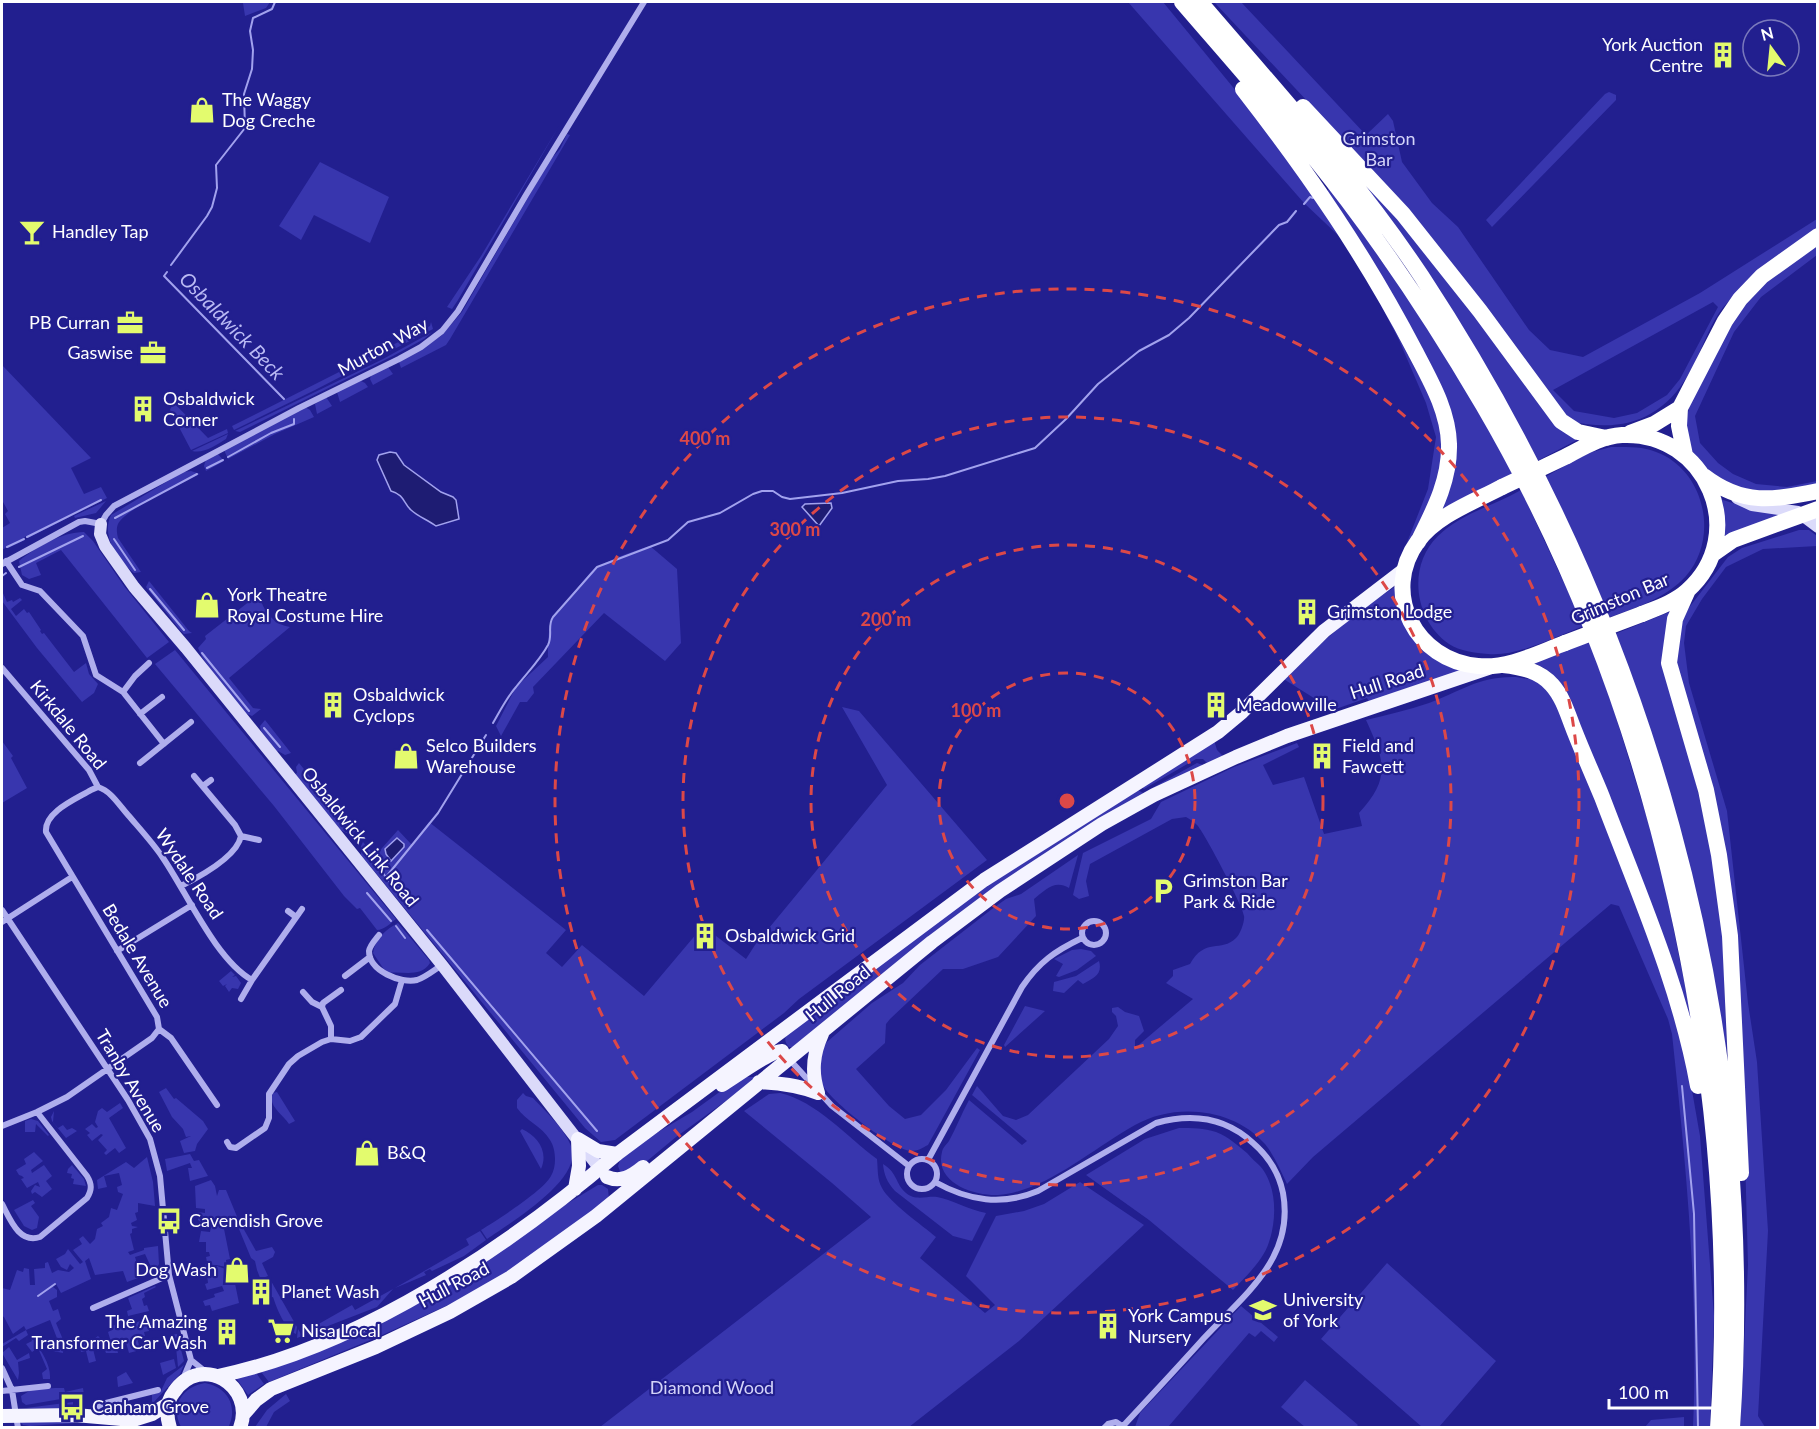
<svg xmlns="http://www.w3.org/2000/svg" width="1819" height="1429" font-family="Lato,sans-serif">
	<style>
		.green { fill: #3836ae; fill-rule: evenodd }
		.water { fill: #1e1c73; stroke: #a2a2ee; stroke-width: 1.5 }
		.lines { fill: none; stroke-linecap: round; stroke-linejoin: round }
		.stream { stroke: #a2a2ee; stroke-width: 2 }
		.street { stroke: #afaeed; stroke-width: 6 }
		.secondary { stroke: #dbdafa; stroke-width: 12 }
		.primary { stroke: #f5f4ff; stroke-width: 14 }
		.highway { stroke: #fff; stroke-width: 16 }
		.highway-bridge { stroke: #fff; stroke-width: 16 }
		.ring { fill: none; stroke: #dc4848; stroke-width: 3; stroke-dasharray: 10 8 }
		.labels { text-anchor: middle; stroke-width: 4.5; stroke-linejoin: round; paint-order: stroke }
		.poi-label { font-size: 18px; fill: #fff; stroke: #221f8f; text-anchor: start }
		.park-label { font-size: 18px; fill: #d4d4f9; stroke: #221f8f }
		.street-label { font-size: 18px; fill: #fff; stroke: #221f8f }
		.water-label { font-size: 20px; font-style: italic; fill: #babaf4; stroke: #221f8f }
		.centre { fill: #dc4848; stroke: #221f8f; stroke-width: 3 }
		.ring-label { font-size: 18px; text-anchor: middle; font-weight: bold; fill: #dc4848; stroke: #221f8f; stroke-width: 4.5; stroke-linejoin: round; paint-order: stroke }
	</style>
	<rect width="100%" height="100%" fill="#221f8f"/>
	<path class="green" d="M 246,2 L 270,2 L 266,8 L 245,16 L 243,3 Z
		M 1128,2 L 1163,2 L 1241,97 L 1323,205 L 1340,237 L 1304,203 Z
		M 1214,2 L 1241,2 L 1366,135 L 1388,114 L 1393,121 L 1402,162 L 1432,203 L 1458,227 L 1529,330 L 1550,350 L 1583,357 L 1700,293 L 1817,219 L 1817,230 C 1798,245 1779,261 1759,276 C 1745,287 1729,298 1719,313 C 1706,332 1700,356 1688,375 C 1661,421 1620,433 1570,421 L 1388,187 ZM 1713,302 L 1718,307 L 1680,379 L 1667,395 L 1637,413 L 1614,418 L 1574,411 L 1553,390 Z
		M 1609,92 L 1616,95 L 1616,100 L 1492,227 L 1486,220 L 1605,94 Z
		M 559,126 L 458,300 L 452,309 L 447,307 L 481,256 Z
		M 567,134 L 570,135 L 450,339 L 446,345 L 401,368 L 399,362 L 441,336 L 462,312 L 549,161 L 560,149 Z
		M 1345,158 L 1382,199 L 1577,440 L 1537,461 Z
		M 320,162 L 389,197 L 370,243 L 314,215 L 301,240 L 279,226 Z
		M 1329,186 L 1444,350 L 1513,473 L 1443,509 L 1454,429 L 1327,194 Z
		M 1817,240 L 1817,255 L 1761,297 L 1754,306 L 1734,332 L 1695,416 L 1700,443 L 1718,463 L 1733,474 L 1756,484 L 1787,487 L 1817,481 L 1817,487 L 1765,497 L 1712,478 L 1688,448 L 1686,420 L 1690,404 L 1712,356 L 1748,297 Z
		M 1365,274 L 1438,412 L 1444,461 L 1431,505 L 1406,545 L 1428,489 L 1436,437 L 1426,403 L 1399,340 Z
		M 431,322 L 433,329 L 315,390 L 234,430 L 232,426 L 430,326 Z
		M 432,332 L 424,339 L 393,356 L 240,432 L 235,431 L 383,359 Z
		M 2,365 L 91,458 L 71,468 L 84,494 L 101,487 L 107,498 L 28,538 L 26,536 L 24,538 L 25,540 L 8,548 L 7,547 L 2,550 L 2,528 L 10,523 L 5,514 L 8,511 L 3,502 L 2,503 Z
		M 388,367 L 393,374 L 373,385 L 370,379 L 371,376 Z
		M 361,381 L 365,383 L 368,387 L 340,402 L 337,392 Z
		M 326,397 L 332,406 L 317,414 L 315,404 Z
		M 173,402 L 208,438 L 227,429 L 228,433 L 191,450 L 170,410 Z
		M 305,407 L 310,410 L 314,417 L 275,434 L 228,459 L 224,450 Z
		M 228,434 L 226,439 C 216,445 204,454 192,451 Z
		M 1611,447 C 1628,447 1645,446 1661,454 C 1705,474 1719,538 1686,576 C 1666,598 1638,607 1610,617 L 1545,477 L 1588,453 Z
		M 215,454 L 218,454 L 224,461 L 206,471 L 204,466 L 206,459 Z
		M 191,471 L 200,474 C 183,483 125,509 118,524 C 116,529 117,533 118,538 L 141,572 L 134,573 C 117,559 101,536 111,515 L 183,472 Z
		M 1521,490 L 1584,626 C 1556,636 1518,657 1488,654 C 1475,653 1460,651 1449,644 C 1414,620 1407,566 1438,536 C 1461,513 1494,506 1521,490 Z
		M 1720,499 L 1751,509 L 1786,512 L 1721,538 Z
		M 106,501 L 96,513 L 75,518 L 74,516 Z
		M 1799,530 L 1809,530 L 1817,536 L 1817,546 L 1763,549 L 1726,567 L 1702,599 L 1686,626 L 1684,643 L 1689,683 L 1727,811 L 1748,1003 L 1757,1062 L 1768,1231 L 1758,1416 L 1765,1427 L 1740,1427 L 1748,1265 L 1742,1046 L 1737,958 L 1675,659 L 1681,618 L 1728,557 L 1742,548 Z
		M 84,532 L 93,541 L 124,586 L 169,642 L 147,658 L 61,550 L 36,563 L 41,575 L 29,579 L 22,575 L 19,561 C 36,547 62,532 84,532 Z
		M 650,546 L 677,569 L 681,643 L 665,661 L 604,613 L 533,687 L 534,693 L 527,702 L 520,702 L 501,736 L 496,726 L 516,687 L 548,657 C 548,647 548,625 553,617 L 590,573 C 607,559 629,553 650,546 Z
		M 149,581 L 189,631 L 192,633 L 184,634 L 180,630 L 146,587 Z
		M 1399,584 L 1408,624 L 1461,671 L 1369,702 L 1367,698 L 1333,710 L 1282,678 C 1321,643 1355,612 1399,584 Z
		M 2,591 L 7,602 L 12,600 L 13,602 L 20,598 L 22,600 L 11,609 L 16,616 L 24,609 L 27,613 L 29,612 L 41,630 L 40,631 L 42,634 L 44,633 L 74,672 L 86,663 L 89,674 L 98,684 L 94,693 L 82,702 L 37,648 L 2,601 Z
		M 259,594 C 263,611 273,624 290,627 L 229,678 L 253,708 L 261,709 L 252,716 L 245,713 L 220,683 L 202,657 L 198,648 L 206,639 L 205,636 Z
		M 1672,611 L 1664,640 L 1721,895 L 1727,1054 C 1706,944 1682,835 1650,729 C 1640,697 1627,665 1615,634 Z
		M 1590,643 L 1612,704 L 1659,857 L 1699,1055 L 1563,688 C 1555,674 1546,667 1530,662 L 1568,646 Z
		M 175,650 L 396,919 C 391,923 384,930 377,930 L 360,908 L 357,909 L 344,896 L 274,806 L 155,664 Z
		M 1516,677 L 1528,679 L 1530,677 L 1537,680 L 1553,698 L 1582,754 L 1653,943 L 1687,1062 L 1700,1136 L 1714,1316 L 1710,1427 L 1693,1427 C 1699,1296 1686,1165 1672,1034 L 1668,1019 L 1619,906 L 1611,904 L 1313,1157 L 1287,1184 C 1281,1171 1274,1155 1265,1144 C 1234,1108 1175,1102 1135,1125 C 1101,1144 1060,1178 1025,1189 C 1017,1192 1006,1195 998,1195 C 975,1196 934,1183 942,1152 C 943,1147 946,1145 949,1141 C 956,1128 962,1113 969,1100 L 1022,1145 L 1027,1141 L 972,1095 L 977,1086 L 1003,1116 L 1016,1120 L 1028,1115 L 1109,1039 L 1118,1026 L 1116,1016 L 1112,1012 L 1112,1008 L 1118,1007 L 1125,1012 L 1139,1016 L 1144,1031 L 1135,1040 L 1135,1048 L 1193,999 L 1166,983 L 1173,976 L 1173,970 L 1190,964 C 1205,937 1221,953 1236,938 C 1240,935 1245,921 1244,916 C 1244,908 1204,832 1197,825 C 1194,822 1190,819 1186,817 L 1172,819 L 1090,864 L 1086,881 L 1089,896 L 1079,899 L 1073,895 L 1083,853 L 1151,819 L 1161,802 L 1234,767 L 1297,743 L 1299,747 L 1263,765 L 1273,785 L 1304,777 L 1324,834 L 1362,826 L 1359,813 C 1392,777 1384,760 1366,720 C 1387,715 1408,710 1429,703 C 1462,691 1478,676 1516,677 Z
		M 842,707 L 859,711 L 987,860 L 799,999 L 784,1013 L 615,1140 L 601,1142 L 585,1128 L 361,855 L 361,846 L 363,842 L 375,856 L 398,830 L 412,845 L 429,822 L 566,930 L 546,953 L 562,967 L 582,945 L 644,996 L 703,926 L 746,959 L 755,945 L 887,785 Z
		M 265,720 L 291,753 L 285,755 L 278,751 L 276,753 L 261,731 L 260,726 Z
		M 1214,740 L 1217,750 L 1224,757 L 1207,763 L 1203,759 L 1196,759 L 1144,789 L 1142,787 Z
		M 2,741 L 13,756 L 11,758 L 27,788 L 2,803 Z
		M 299,763 L 355,832 L 349,834 L 340,830 L 294,775 L 297,773 L 296,767 Z
		M 1197,763 L 1203,765 L 1102,818 L 793,1047 L 789,1047 C 785,1043 784,1039 787,1033 L 971,896 L 1138,790 L 1143,793 Z
		M 1078,855 L 1069,888 C 1055,879 1045,890 1034,899 L 1036,916 L 998,957 L 963,969 L 943,969 L 890,1019 L 886,1024 L 885,1043 L 856,1069 L 889,1106 L 905,1119 L 921,1115 L 946,1090 L 977,1048 L 980,1050 L 928,1145 C 922,1148 918,1151 911,1151 C 893,1150 830,1101 822,1084 C 816,1072 819,1061 820,1048 L 872,1003 L 903,983 L 920,965 L 992,909 L 1006,899 L 1021,894 Z
		M 398,923 L 429,960 L 430,963 C 420,978 404,971 389,973 L 385,971 L 373,953 C 375,939 386,929 398,923 Z
		M 1081,949 L 1091,951 L 1096,956 L 1077,970 L 1059,977 L 1056,976 L 1063,964 L 1054,959 L 1072,950 Z
		M 1099,961 C 1103,975 1093,978 1083,984 L 1078,980 L 1064,993 L 1053,991 L 1054,982 L 1076,976 Z
		M 231,971 L 235,975 L 232,977 L 236,976 L 241,983 L 238,989 L 232,988 L 229,992 L 225,986 L 227,984 L 223,986 L 219,981 Z
		M 1025,1006 L 1045,1011 L 1005,1047 L 1004,1045 Z
		M 743,1077 L 759,1077 L 676,1137 L 629,1176 L 621,1174 L 618,1166 L 620,1160 L 653,1135 L 692,1112 L 725,1088 Z
		M 166,1088 L 174,1099 L 176,1098 L 203,1121 L 208,1129 L 197,1144 L 195,1151 L 184,1153 L 180,1141 L 191,1136 L 186,1137 L 183,1129 L 172,1117 L 159,1092 Z
		M 277,1092 L 295,1121 L 289,1124 C 283,1114 267,1106 273,1093 Z
		M 523,1093 L 526,1096 L 533,1098 C 546,1112 567,1131 572,1149 C 580,1181 510,1223 487,1239 L 481,1230 C 497,1220 543,1191 551,1176 C 557,1166 556,1149 550,1140 C 542,1126 526,1121 517,1108 L 517,1100 Z
		M 780,1093 C 816,1101 847,1137 877,1159 C 878,1169 877,1180 882,1188 C 890,1203 922,1225 936,1237 L 920,1258 L 985,1313 L 995,1305 L 966,1276 L 996,1216 L 1024,1211 L 1044,1204 L 1080,1182 L 1144,1225 L 1019,1341 L 909,1427 L 600,1427 L 871,1217 L 832,1183 L 744,1111 L 769,1094 Z
		M 120,1103 L 123,1108 L 109,1118 L 126,1148 L 119,1153 L 115,1148 L 106,1155 L 104,1153 L 107,1150 L 98,1140 L 103,1135 L 101,1134 L 92,1141 L 87,1135 L 90,1133 L 85,1129 L 92,1124 L 96,1128 L 98,1127 L 95,1122 L 98,1111 L 102,1108 L 107,1112 Z
		M 54,1111 L 53,1122 L 58,1128 L 63,1125 L 67,1130 L 72,1128 L 77,1131 L 66,1138 L 52,1121 L 51,1117 Z
		M 31,1119 L 38,1121 L 49,1135 L 48,1136 L 36,1124 L 35,1132 L 25,1132 L 25,1121 Z
		M 1179,1128 C 1192,1128 1204,1128 1216,1132 C 1229,1137 1237,1145 1247,1153 C 1251,1158 1256,1162 1260,1166 C 1277,1185 1277,1219 1269,1242 C 1263,1261 1246,1276 1233,1290 L 1149,1220 L 1086,1175 L 1145,1139 Z
		M 522,1129 C 537,1136 549,1151 541,1169 L 520,1131 Z
		M 34,1152 L 43,1161 L 31,1170 L 32,1173 L 44,1165 L 52,1176 L 46,1181 L 52,1189 L 42,1197 L 35,1192 L 32,1194 L 31,1191 L 35,1185 L 40,1187 L 38,1182 L 27,1188 L 21,1179 L 24,1178 L 22,1176 L 19,1175 L 16,1170 L 26,1164 L 24,1159 Z
		M 190,1154 L 194,1161 L 199,1160 L 208,1176 L 190,1181 L 188,1168 L 192,1168 L 190,1163 L 167,1171 L 165,1159 Z
		M 147,1157 L 153,1182 L 155,1206 L 138,1203 L 138,1212 L 135,1213 L 137,1220 L 131,1223 L 132,1226 L 138,1227 L 132,1229 L 132,1233 L 130,1234 L 134,1250 L 128,1252 L 130,1255 L 144,1250 L 144,1248 L 158,1246 L 159,1264 L 156,1269 L 151,1267 L 145,1254 L 135,1257 L 141,1277 L 127,1282 L 123,1271 L 95,1275 L 89,1258 L 85,1261 L 91,1279 L 61,1293 L 56,1284 L 53,1287 L 57,1290 L 57,1297 L 49,1301 L 53,1311 L 58,1309 L 61,1319 L 56,1323 L 64,1342 L 63,1353 L 53,1351 L 50,1344 L 46,1342 L 51,1340 L 54,1343 L 58,1341 L 50,1320 L 26,1330 L 28,1335 L 19,1341 L 16,1338 L 2,1347 L 2,1344 L 26,1330 L 24,1326 L 13,1334 L 4,1317 L 2,1316 L 3,1292 L 2,1288 L 10,1290 L 17,1270 L 23,1272 L 24,1268 L 29,1269 L 30,1285 L 35,1285 L 34,1269 L 45,1268 L 45,1263 L 48,1262 L 52,1273 L 58,1270 L 69,1272 L 74,1268 L 70,1264 L 67,1270 L 61,1267 L 56,1259 L 65,1254 L 68,1249 L 80,1264 L 83,1262 L 73,1250 L 82,1244 L 79,1239 L 83,1236 L 90,1244 L 95,1239 L 97,1229 L 103,1226 L 101,1223 L 109,1217 L 111,1208 L 117,1210 L 123,1194 L 118,1192 L 117,1187 L 122,1185 L 119,1173 L 104,1176 L 107,1187 L 98,1189 L 97,1180 L 126,1162 L 134,1168 Z
		M 883,1164 C 898,1173 895,1184 906,1193 C 915,1201 926,1196 937,1197 C 951,1199 969,1210 986,1213 L 972,1241 L 953,1236 L 895,1191 C 887,1182 884,1175 883,1164 Z
		M 72,1165 L 84,1179 L 86,1186 L 73,1184 L 74,1179 L 71,1178 L 72,1174 L 67,1173 L 68,1169 Z
		M 211,1180 L 215,1186 L 217,1196 L 219,1190 L 226,1190 L 238,1219 L 256,1251 L 272,1247 L 275,1252 L 273,1257 L 262,1263 L 268,1276 L 263,1278 L 266,1284 L 271,1281 L 297,1327 L 296,1334 C 285,1329 277,1309 273,1297 L 268,1298 L 257,1270 L 255,1261 L 251,1258 L 239,1229 L 230,1217 L 223,1224 L 230,1259 L 226,1260 L 227,1267 L 216,1265 L 203,1269 L 207,1262 L 206,1257 L 210,1256 L 209,1252 L 206,1252 L 206,1242 L 199,1242 L 201,1231 L 210,1232 L 211,1227 L 200,1227 L 201,1222 L 198,1220 L 198,1212 L 205,1213 L 205,1209 L 196,1208 L 195,1186 Z
		M 598,1185 L 602,1185 L 608,1189 L 609,1199 L 540,1251 L 470,1295 L 380,1336 L 269,1382 L 258,1368 L 349,1335 Z
		M 33,1200 L 35,1203 L 31,1206 L 39,1217 L 37,1228 L 32,1230 L 24,1226 L 14,1210 Z
		M 480,1231 L 486,1240 L 464,1256 L 432,1271 L 430,1269 L 424,1272 L 426,1275 L 395,1288 L 469,1245 L 466,1239 Z
		M 1387,1263 L 1496,1361 L 1439,1427 L 1422,1427 L 1321,1339 Z
		M 217,1266 L 228,1270 L 232,1269 L 239,1303 L 212,1311 L 210,1305 L 205,1306 L 203,1301 L 215,1297 L 214,1294 L 224,1291 L 222,1286 L 207,1290 L 205,1284 L 208,1283 L 207,1274 L 204,1274 L 203,1270 Z
		M 155,1286 L 156,1287 L 144,1293 L 145,1297 L 142,1299 L 144,1306 L 147,1305 L 149,1311 L 128,1316 L 127,1311 L 132,1309 L 128,1298 Z
		M 393,1289 L 377,1307 L 297,1338 L 298,1329 L 301,1334 L 352,1305 L 355,1310 Z
		M 1241,1306 L 1278,1337 L 1274,1342 L 1261,1331 L 1255,1337 L 1249,1333 L 1168,1427 L 1135,1427 L 1140,1413 Z
		M 150,1318 L 153,1324 L 148,1326 L 149,1331 L 144,1332 L 145,1336 L 137,1337 L 140,1350 L 129,1353 L 125,1339 L 115,1342 L 118,1353 L 106,1353 L 103,1345 L 93,1349 L 96,1361 L 89,1363 L 86,1351 L 81,1352 L 80,1346 L 84,1344 L 85,1340 L 94,1339 L 98,1336 L 105,1344 L 111,1342 L 108,1332 L 112,1330 L 110,1326 L 126,1323 L 128,1330 L 131,1330 L 131,1324 Z
		M 177,1334 L 184,1361 L 178,1367 L 176,1347 L 171,1335 Z
		M 31,1339 L 33,1339 C 41,1351 51,1364 50,1379 L 43,1379 L 42,1373 L 47,1369 L 38,1348 L 32,1352 L 26,1344 L 32,1341 Z
		M 9,1347 L 17,1360 L 29,1353 L 30,1358 L 18,1362 L 19,1373 L 18,1380 L 2,1353 Z
		M 174,1359 L 176,1368 L 163,1375 L 160,1363 Z
		M 184,1365 L 180,1374 L 152,1404 L 152,1395 L 161,1391 L 167,1378 Z
		M 254,1370 L 264,1384 L 248,1395 L 236,1378 Z
		M 126,1372 L 133,1383 L 118,1387 L 117,1377 Z
		M 1305,1380 L 1358,1425 L 1356,1427 L 1305,1427 L 1281,1407 Z
		M 205,1383 C 227,1387 239,1406 228,1428 L 181,1427 C 170,1406 182,1387 205,1383 Z
		M 55,1388 L 64,1388 L 65,1392 L 83,1388 L 84,1395 L 26,1405 L 22,1402 L 21,1396 L 31,1390 Z
		M 286,1394 L 290,1401 L 274,1412 L 266,1427 L 255,1427 L 267,1410 Z
		M 128,1401 L 131,1404 L 133,1411 L 112,1411 L 109,1408 L 110,1405 Z
		M 73,1402 L 73,1409 L 26,1408 Z
		M 1684,1417 L 1684,1427 L 1645,1427 L 1651,1420 Z
		M 74,1419 L 74,1423 L 30,1426 L 23,1425 L 19,1421 Z"/>
	<path class="water" d="M 390,452 L 396,453 L 404,465 L 441,492 L 453,497 L 456,500 L 459,519 L 436,526 C 428,520 417,516 411,510 C 403,503 405,495 391,491 L 377,460 L 379,455 Z
		M 831,503 L 832,508 L 819,526 L 802,507 L 805,504 Z
		M 397,838 L 404,844 L 404,847 L 391,861 L 386,854 L 385,849 Z"/>
	<g class="lines">
		<path class="stream" d="M 1304,204 L 1310,197 L 1313,198
			M 171,265 L 207,216 L 212,207 L 217,188 L 216,165 L 245,128 L 244,94 L 252,69 L 253,50 L 250,31 L 253,18 L 272,9 L 275,2
			M 167,272 L 164,276 L 284,399
			M 228,457 L 271,433 L 294,424 L 294,419
			M 207,468 L 223,460
			M 115,518 L 197,474
			M 27,537 L 101,500
			M 114,539 L 135,570
			M 7,547 L 24,539
			M 19,567 L 83,536
			M 2,576 L 6,573
			M 150,589 L 184,630
			M 202,653 L 249,711
			M 493,723 C 500,711 507,697 516,687 C 527,673 540,660 548,645 C 553,635 547,626 553,617 L 597,567 L 668,540 L 688,522 L 720,513 L 753,494 L 762,491 L 773,491 L 782,497 L 790,499 L 842,493 L 898,481 L 928,479 L 945,476 L 1035,448 L 1066,419 L 1098,384 L 1139,351 L 1169,335 L 1189,318 L 1279,225 L 1287,222 L 1296,211
			M 264,728 L 280,747
			M 303,774 L 348,828
			M 366,851 L 402,898
			M 386,877 L 438,813 L 486,735
			M 367,893 L 391,921
			M 396,926 L 405,938
			M 427,930 L 597,1131
			M 1682,1086 L 1694,1214 L 1698,1428
			M 38,1296 L 55,1284"/>
		<path class="street" d="M 6,561 L 22,585 L 40,591 L 83,636 L 96,675 L 123,692 L 164,744
			M 2,564 L 79,522 L 85,521 L 101,524 L 106,515 L 114,506 L 299,408 L 399,359 L 421,347 L 442,331 L 458,311 L 526,195 L 644,2
			M 2,668 L 89,770 L 98,787
			M 123,692 L 135,676 L 149,663
			M 140,714 L 162,697
			M 140,763 L 191,722
			M 203,786 L 211,780
			M 98,787 L 91,790 C 76,799 44,812 46,832 L 157,1017 L 159,1029 L 171,1038 L 217,1105
			M 98,787 C 111,791 119,805 128,815 C 140,829 153,843 163,858 C 187,893 216,960 252,980 L 302,909
			M 241,836 L 259,840
			M 181,886 C 199,877 237,857 241,836 L 235,825 L 194,776
			M 2,910 L 128,1100 L 150,1139 L 160,1176 L 169,1275 L 191,1360 L 206,1372
			M 288,911 L 296,917
			M1082 933a12 12 0 1 1 24 0a12 12 0 1 1-24 0Z
			M 2,922 L 72,877
			M 379,935 C 375,940 370,945 369,951 C 369,971 401,984 417,980 C 426,977 434,970 442,965
			M 117,951 L 192,905
			M 345,976 L 370,957
			M 303,992 L 312,1002 L 322,1007
			M 241,999 L 252,980
			M 331,1039 L 331,1026 L 322,1007 L 323,1003 L 341,990
			M 789,1059 L 832,1106 L 909,1166
			M 2,1126 L 37,1112 L 67,1097 L 152,1038 L 159,1029
			M 227,1142 L 230,1147 L 236,1148 L 265,1128 L 269,1118 L 269,1094 L 289,1064 L 298,1056 L 322,1042 L 331,1039 L 350,1041 L 361,1037 L 395,1004 L 402,980
			M907 1174a15 15 0 1 1 30 0a15 15 0 1 1-30 0Z
			M 928,1160 L 1022,987 C 1039,962 1055,951 1082,938
			M 935,1182 C 969,1201 1002,1206 1038,1191 L 1156,1123 C 1192,1113 1225,1117 1253,1143 C 1268,1156 1279,1173 1283,1193 C 1295,1258 1244,1295 1204,1338 C 1178,1367 1151,1396 1124,1425
			M 2,1204 C 10,1219 19,1244 40,1237 L 87,1198 C 92,1190 92,1184 87,1176 L 37,1112
			M 93,1308 L 169,1275
			M 2,1368 L 12,1390 L 18,1428
			M 183,1379 L 191,1360
			M 2,1391 L 48,1386
			M 94,1417 L 97,1407 L 102,1404 L 158,1390
			M 1104,1428 L 1108,1424 L 1116,1422 L 1125,1428"/>
		<path class="secondary" d="M 1737,498 L 1752,505 L 1798,512 L 1818,527
			M 101,524 L 100,534 L 105,546 L 134,587 L 186,648 L 442,965 L 600,1169"/>
		<path class="primary" d="M 759,1082 C 780,1083 798,1085 818,1093
			M 722,1085 C 734,1078 772,1050 782,1051
			M 818,1093 C 811,1072 813,1054 822,1034
			M 578,1139 L 598,1151 L 617,1154
			M 607,1177 C 621,1183 632,1176 643,1167
			M 575,1189 L 579,1166 L 578,1139
			M 218,1376 C 360,1347 508,1247 617,1154 L 984,880 L 1218,732 L 1242,712 L 1324,631 L 1405,569
			M 243,1415 L 256,1400 L 271,1389 L 376,1347 L 450,1312 L 511,1277 L 596,1216 L 932,942 L 1000,891 L 1102,824 L 1154,795 L 1236,757 L 1287,736 L 1491,667
			M 2,1416 L 75,1415 L 133,1420 L 152,1414 L 168,1404
			M 170,1428 C 166,1415 166,1402 174,1392 C 201,1352 256,1386 240,1428"/>
		<path class="highway" d="M 1182,2 C 1238,67 1296,132 1348,201 C 1397,266 1442,335 1483,405 C 1659,706 1742,1081 1718,1428
			M 1200,2 C 1276,91 1357,179 1422,277 C 1647,620 1760,1017 1732,1428
			M 1243,89 C 1309,174 1365,255 1415,351 C 1430,380 1448,410 1449,444 C 1450,480 1434,510 1418,542
			M 1303,107 L 1403,214 L 1480,311 L 1561,421 L 1578,432 L 1606,438
			M 1630,433 L 1654,424 L 1680,408
			M 1685,455 L 1679,426 L 1680,408 L 1725,321 L 1740,299 L 1762,276 L 1818,236
			M 1567,456 C 1584,447 1602,436 1622,435 C 1706,431 1751,534 1687,591 C 1675,602 1657,608 1642,614
			M 1704,476 C 1743,506 1773,500 1818,491
			M 1502,487 C 1474,502 1437,515 1418,541 C 1380,593 1416,661 1478,666 C 1508,669 1538,653 1565,643
			M 1713,554 L 1733,540 L 1818,509
			M 1688,590 L 1675,619 L 1669,663 L 1706,790 L 1719,855 L 1730,936 L 1741,1173
			M 1503,665 C 1522,667 1540,671 1552,685 C 1563,697 1568,715 1574,730 C 1583,753 1593,775 1602,797 C 1638,892 1680,986 1698,1086"/>
		<path class="highway-bridge" d="M 1502,487 L 1567,456
			M 1565,643 L 1642,614"/>
	</g>
	<g class="ring">
		<circle cx="1067" cy="801" r="128"/>
		<circle cx="1067" cy="801" r="256"/>
		<circle cx="1067" cy="801" r="384"/>
		<circle cx="1067" cy="801" r="512"/>
	</g>
	<defs>
		<g id="building-bare" transform="scale(2.07)"><path d="M-4-6H4V6H1V3H-1V6H-4ZM-2.5-4.3h1.7v1.8h-1.7ZM.8-4.3h1.7v1.8H.8ZM-2.5-1h1.7V.8h-1.7ZM.8-1h1.7V.8H.8Z" fill="#e3fb6e" stroke="#221f8f" stroke-width="2.5" paint-order="stroke"/></g>
		<g id="shop-bare" transform="scale(2.07)"><path d="M-5-2.5h2.3a2.7 3.5 0 0 1 5.4 0H5L5.5 6h-11ZM-1.5-2.5h3a1.5 2.3 0 0 0-3 0Z" fill="#e3fb6e" stroke="#221f8f" stroke-width="2.5" paint-order="stroke"/></g>
		<g id="bar-bare" transform="scale(2.07)"><path d="M-6-5H6L.8 .8V4.5H3.5V6h-7V4.5H-.8V.8Z" fill="#e3fb6e" stroke="#221f8f" stroke-width="2.5" paint-order="stroke"/></g>
		<g id="office-bare" transform="scale(2.07)"><path d="M-6-3h4V-5.5h4V-3h4V5H-6ZM-1-4.5V-3h2v-1.5ZM-6 0V1H6V0Z" fill="#e3fb6e" stroke="#221f8f" stroke-width="2.5" paint-order="stroke"/></g>
		<g id="parking-bare" transform="scale(2.07)"><path d="M-3.5-5.5H1a3.5 3.5 0 0 1 0 7H-1V5.5H-3.5ZM-1-3.4V-.6H.8a1.4 1.4 0 0 0 0-2.8Z" fill="#e3fb6e" stroke="#221f8f" stroke-width="2.5" paint-order="stroke"/></g>
		<g id="bus-bare" transform="scale(2.07)"><path d="M-5-6H5V4H4V6H2V4H-2V6H-4V4H-5ZM-3.5-4V0h7V-4ZM-3.5 1.2v1.5H-2V1.2ZM2 1.2v1.5H3.5V1.2Z" fill="#e3fb6e" stroke="#221f8f" stroke-width="2.5" paint-order="stroke"/></g>
		<g id="university-bare" transform="scale(2.07)"><path d="M0-5L7-2L0 1L-7-2ZM-4 1L0 2.5L4 1V4Q0 6-4 4Z" fill="#e3fb6e" stroke="#221f8f" stroke-width="2.5" paint-order="stroke"/></g>
		<g id="supermarket-bare" transform="scale(2.07)"><path d="M-6-5.5h2.5l.6 2H6L4.5 2H-2.5L-4.4-4H-6ZM-1.5 3.2a1.3 1.3 0 1 0 .1 0ZM3 3.2a1.3 1.3 0 1 0 .1 0Z" fill="#e3fb6e" stroke="#221f8f" stroke-width="2.5" paint-order="stroke"/></g>
	</defs>
	<g fill-rule="evenodd">
		<use href="#building-bare" x="1723" y="55"/>
		<use href="#shop-bare" x="202" y="110"/>
		<use href="#bar-bare" x="32" y="232"/>
		<use href="#office-bare" x="130" y="323"/>
		<use href="#office-bare" x="153" y="353"/>
		<use href="#building-bare" x="143" y="409"/>
		<use href="#shop-bare" x="207" y="605"/>
		<use href="#building-bare" x="1307" y="612"/>
		<use href="#building-bare" x="333" y="705"/>
		<use href="#building-bare" x="1216" y="705"/>
		<use href="#shop-bare" x="406" y="756"/>
		<use href="#building-bare" x="1322" y="756"/>
		<use href="#parking-bare" x="1163" y="891"/>
		<use href="#building-bare" x="705" y="936"/>
		<use href="#shop-bare" x="367" y="1153"/>
		<use href="#bus-bare" x="169" y="1221"/>
		<use href="#shop-bare" x="237" y="1270"/>
		<use href="#building-bare" x="261" y="1292"/>
		<use href="#university-bare" x="1263" y="1310"/>
		<use href="#building-bare" x="1108" y="1326"/>
		<use href="#supermarket-bare" x="281" y="1331"/>
		<use href="#building-bare" x="227" y="1332"/>
		<use href="#bus-bare" x="72" y="1407"/>
	</g>
	<g class="labels">
		<g class="poi-label">
			<text x="1703" y="51" text-anchor="end">York Auction<tspan x="1703" dy="21">Centre</tspan></text>
			<text x="222" y="106">The Waggy<tspan x="222" dy="21">Dog Creche</tspan></text>
			<text x="52" y="238">Handley Tap</text>
			<text x="110" y="329" text-anchor="end">PB Curran</text>
			<text x="133" y="359" text-anchor="end">Gaswise</text>
			<text x="163" y="405">Osbaldwick<tspan x="163" dy="21">Corner</tspan></text>
			<text x="227" y="601">York Theatre<tspan x="227" dy="21">Royal Costume Hire</tspan></text>
			<text x="1327" y="618">Grimston Lodge</text>
			<text x="353" y="701">Osbaldwick<tspan x="353" dy="21">Cyclops</tspan></text>
			<text x="1236" y="711">Meadowville</text>
			<text x="426" y="752">Selco Builders<tspan x="426" dy="21">Warehouse</tspan></text>
			<text x="1342" y="752">Field and<tspan x="1342" dy="21">Fawcett</tspan></text>
			<text x="1183" y="887">Grimston Bar<tspan x="1183" dy="21">Park &amp; Ride</tspan></text>
			<text x="725" y="942">Osbaldwick Grid</text>
			<text x="387" y="1159">B&amp;Q</text>
			<text x="189" y="1227">Cavendish Grove</text>
			<text x="217" y="1276" text-anchor="end">Dog Wash</text>
			<text x="281" y="1298">Planet Wash</text>
			<text x="1283" y="1306">University<tspan x="1283" dy="21">of York</tspan></text>
			<text x="1128" y="1322">York Campus<tspan x="1128" dy="21">Nursery</tspan></text>
			<text x="207" y="1328" text-anchor="end">The Amazing<tspan x="207" dy="21">Transformer Car Wash</tspan></text>
			<text x="301" y="1337">Nisa Local</text>
			<text x="92" y="1413">Canham Grove</text>
		</g>
		<g class="park-label">
			<text x="1379" y="145">Grimston<tspan x="1379" dy="21">Bar</tspan></text>
			<text x="712" y="1394">Diamond Wood</text>
		</g>
		<g class="street-label">
			<text transform="translate(383 347) rotate(-29)" y="6">Murton Way</text>
			<text transform="translate(1620 599) rotate(-23)" y="6">Grimston Bar</text>
			<text transform="translate(1387 682) rotate(-18)" y="6">Hull Road</text>
			<text transform="translate(68 725) rotate(51)" y="6">Kirkdale Road</text>
			<text transform="translate(360 837) rotate(51)" y="6">Osbaldwick Link Road</text>
			<text transform="translate(189 874) rotate(56)" y="6">Wydale Road</text>
			<text transform="translate(137 956) rotate(59)" y="6">Bedale Avenue</text>
			<text transform="translate(838 994) rotate(-39)" y="6">Hull Road</text>
			<text transform="translate(130 1081) rotate(59)" y="6">Tranby Avenue</text>
			<text transform="translate(454 1285) rotate(-28)" y="6">Hull Road</text>
		</g>
		<g class="water-label">
			<text transform="translate(232 326) rotate(46)" y="7">Osbaldwick Beck</text>
		</g>
	</g>
	<circle cx="1067" cy="801" r="9" class="centre"/>
	<g class="ring-label">
		<text x="705" y="445">400 m</text>
		<text x="795" y="536">300 m</text>
		<text x="886" y="626">200 m</text>
		<text x="976" y="717">100 m</text>
	</g>
	<rect width="1819" height="1429" fill="none" stroke="#ffffff" stroke-width="6"/>
	<g transform="translate(1771 48) rotate(345)"><circle r="28" fill="#221f8f" stroke="#7a79bc" stroke-width="1.5"/>
	<path d="M0-4.5L10 22L0 15L-10 22Z" fill="#e3fb6e"/>
	<text y="-9" font-size="16" font-weight="bold" text-anchor="middle" fill="#ffffff">N</text>
	</g>
	<path d="M1609 1399v9h128v-9" fill="none" stroke="#ffffff" stroke-width="3"/>
	<text x="1618" y="1399" font-size="18" fill="#ffffff" stroke="#221f8f" stroke-width="4.5" paint-order="stroke">100 m</text>
</svg>
